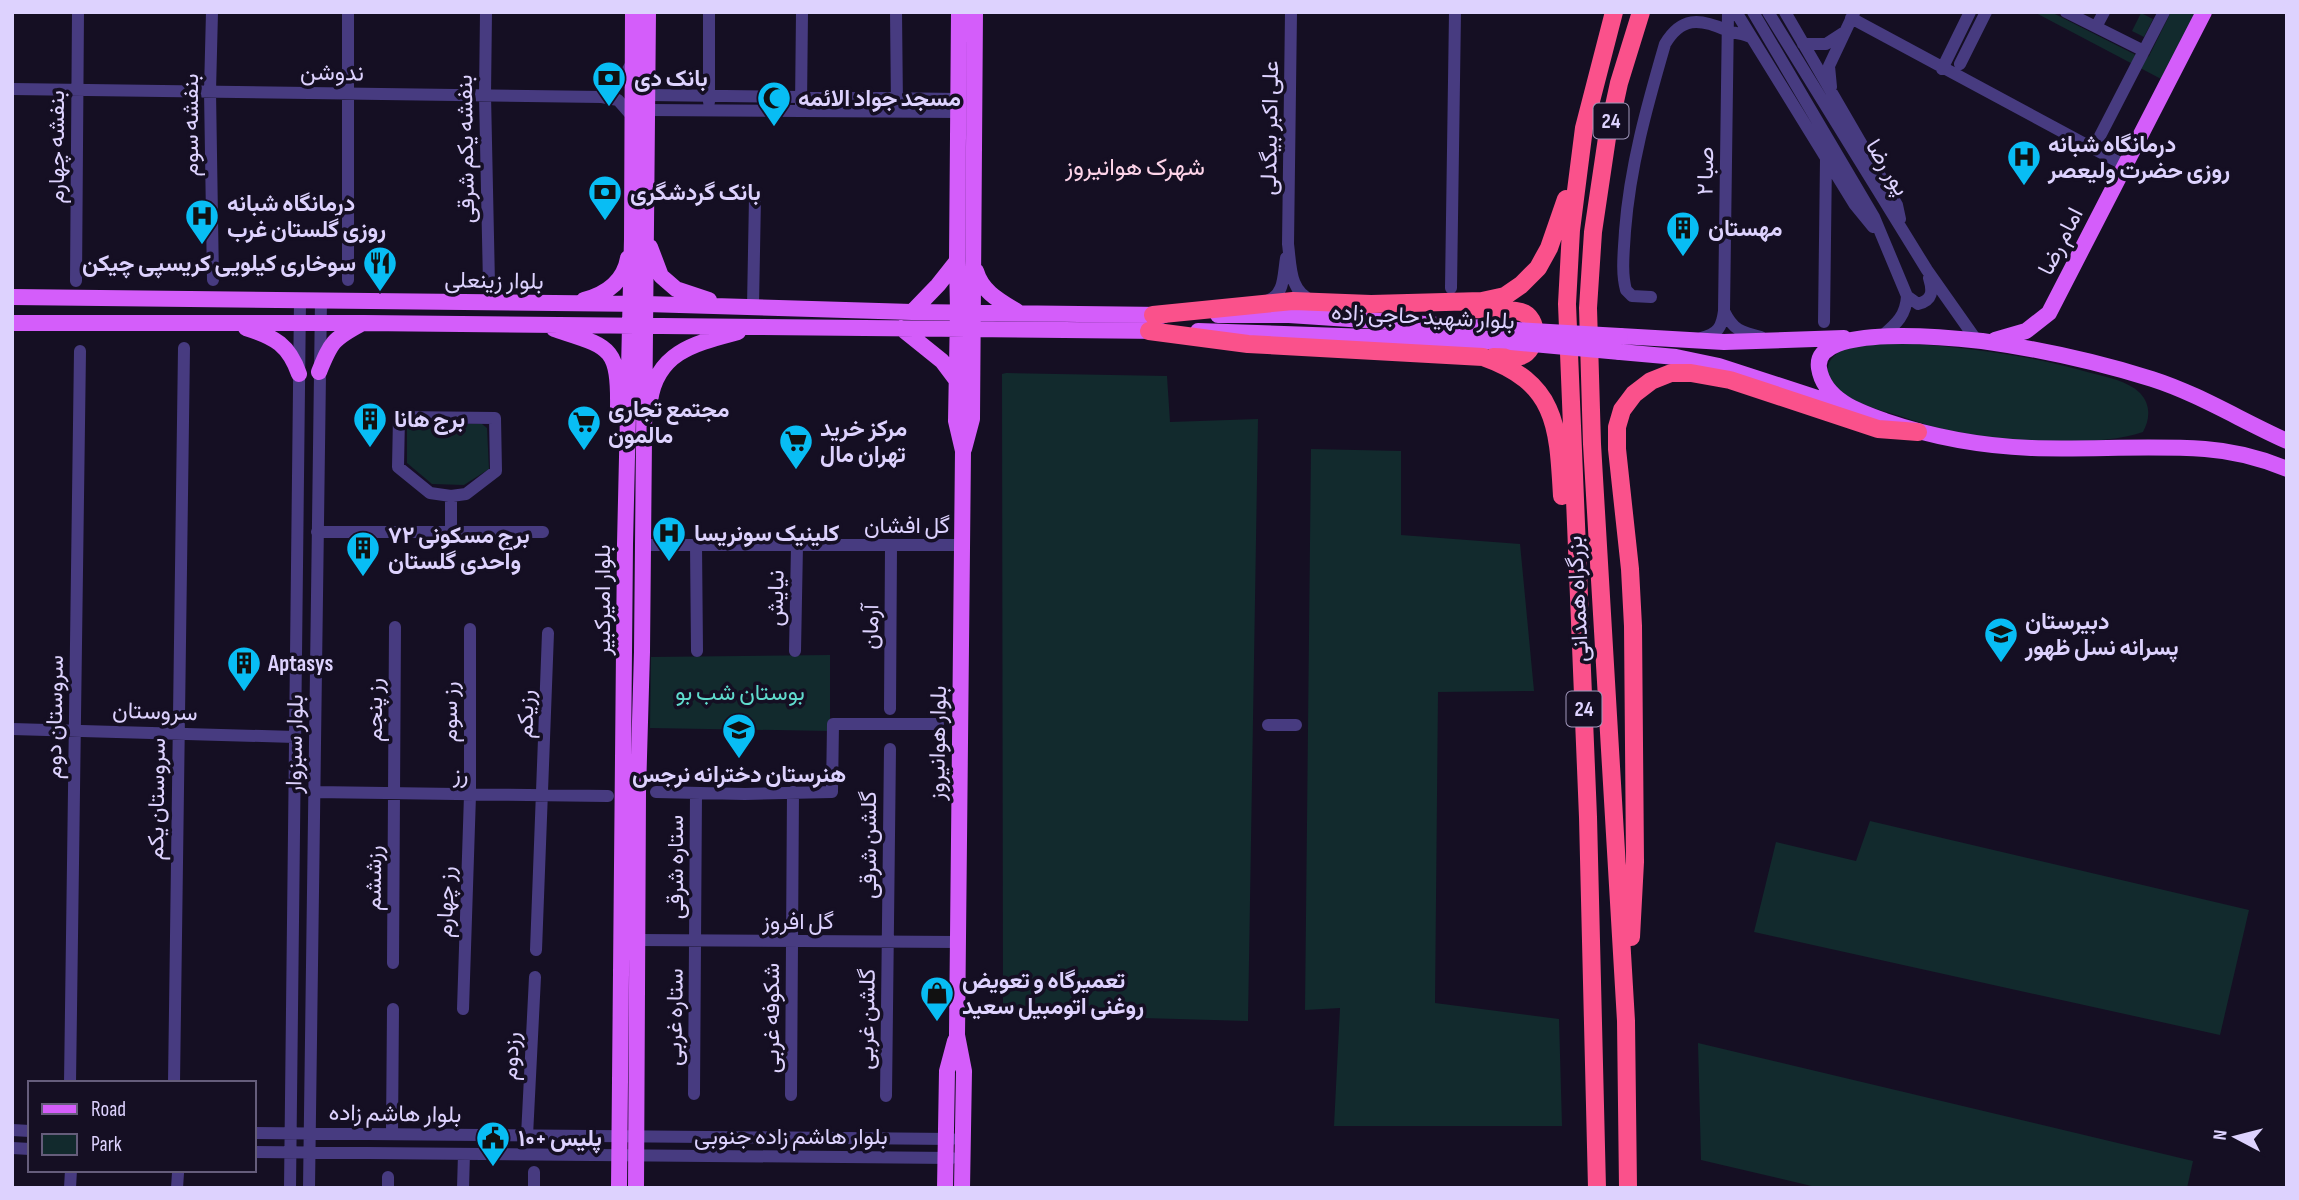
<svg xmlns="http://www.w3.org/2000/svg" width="2299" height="1200" font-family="'Sofia Sans Condensed',Vazirmatn,sans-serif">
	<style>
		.green { fill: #122a2d }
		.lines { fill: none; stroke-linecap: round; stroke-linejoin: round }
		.minor { stroke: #473b80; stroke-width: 12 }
		.major { stroke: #d45dfa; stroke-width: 16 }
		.highway { stroke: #fa518b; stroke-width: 18 }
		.major-bridge { stroke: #d45dfa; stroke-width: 16 }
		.labels { text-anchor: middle; stroke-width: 7; stroke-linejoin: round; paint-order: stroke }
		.shield { fill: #150f23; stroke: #a198bc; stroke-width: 2 }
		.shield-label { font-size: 21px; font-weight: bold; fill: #ddd2fe }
		.street-label { font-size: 23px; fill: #ddd2fe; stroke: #150f23 }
		.poi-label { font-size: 23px; font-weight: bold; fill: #ddd2fe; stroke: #150f23; text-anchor: start }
		.park-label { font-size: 23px; fill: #60dbcd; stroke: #150f23 }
		.neighbourhood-label { font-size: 24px; fill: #fed4e9; stroke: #150f23 }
	</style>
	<rect width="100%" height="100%" fill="#150f23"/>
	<path class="green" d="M 2034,12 L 2051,12 L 2134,54 L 2141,62 L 2149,56 L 2171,12 L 2198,12 L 2163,80 Z
		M 2141,13 L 2153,19 L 2144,37 L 2132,31 Z
		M 1884,342 C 1954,346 2023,353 2091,373 C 2107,377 2128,381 2140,393 C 2151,405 2150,419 2143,432 C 2093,449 1998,441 1947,430 C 1931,427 1916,421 1900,416 C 1884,411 1865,407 1850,398 C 1822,380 1818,359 1852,345 C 1862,342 1874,343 1884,342 Z
		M 1006,373 L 1167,376 L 1170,422 L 1258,419 L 1248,1021 L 1003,1014 L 1002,374 Z
		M 410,423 L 482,424 L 487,428 L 489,469 L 464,485 L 432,484 L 407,463 L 407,426 Z
		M 1311,449 L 1401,451 L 1401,535 L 1520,544 L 1534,691 L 1438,692 L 1435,1003 L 1559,1019 L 1562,1126 L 1334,1126 L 1340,1008 L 1305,1010 Z
		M 830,655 L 830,731 L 650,728 L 651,657 Z
		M 1870,821 L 2249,910 L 2220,1035 L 1754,932 L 1776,842 L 1856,861 Z
		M 1698,1043 L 2193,1161 L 2187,1188 L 1820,1188 L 1701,1160 Z"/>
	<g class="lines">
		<path class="minor" d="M 212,12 L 210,91 L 213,280
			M 486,12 L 485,95 L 489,284
			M 896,12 L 897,107
			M 1291,12 L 1288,244 C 1291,266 1289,292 1313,301
			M 1736,12 L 1855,205 L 1873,227
			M 1753,12 L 1874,217 L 1907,296 C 1906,316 1896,324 1881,337
			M 1768,12 L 1927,270 L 1977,341
			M 1785,12 L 1897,205 L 1900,219
			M 2066,12 L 2144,51
			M 1851,18 L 2124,165
			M 2096,27 L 2104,12
			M 1803,44 L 1826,44 L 1843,33
			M 1960,64 L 1986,12
			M 1942,69 L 1970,12
			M 1831,87 L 1829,66 L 1854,13
			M 12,89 L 602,97 L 618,100 L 632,116
			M 648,95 L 959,99
			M 602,97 L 623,78 L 633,61
			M 709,102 L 709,12
			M 801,106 L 802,12
			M 648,110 L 959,112
			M 2100,136 L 2164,12
			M 348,280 L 348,12
			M 76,281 L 78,12
			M 1451,288 L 1455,12
			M 1907,296 L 1918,304 C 1933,300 1933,291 1929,278
			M 1651,297 L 1632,296 L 1626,290 C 1621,272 1624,250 1625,231 C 1630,166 1647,106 1665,44 C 1681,17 1699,18 1726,30 C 1735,34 1744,33 1752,38
			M 1267,301 C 1285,295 1283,275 1286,258
			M 753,306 L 755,197
			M 1724,311 C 1733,330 1741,332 1761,337
			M 1824,322 L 1826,158
			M 1701,338 C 1718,334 1722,327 1724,311 L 1728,12
			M 317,532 L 543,532
			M 451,532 L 451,496 L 430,493 L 398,467 L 399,417 L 495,418 L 496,471 L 466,494 L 451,496
			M 643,545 L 962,545
			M 696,545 L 697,651
			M 795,651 L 797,546
			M 890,709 L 891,546
			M 1268,725 L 1296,725
			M 12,729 L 295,737
			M 314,792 L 608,796
			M 656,792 L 745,794 L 832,792 L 833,724 L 938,724
			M 638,940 L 957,942
			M 536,950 L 548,633
			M 393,963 L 395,627
			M 463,1009 L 470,795 L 470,629
			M 70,1083 L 80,351
			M 174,1083 L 184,348
			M 694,1094 L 696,793
			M 791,1095 L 793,792
			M 886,1096 L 890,749
			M 12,1130 L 30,1131
			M 254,1133 L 952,1139
			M 392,1134 L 393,1009
			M 527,1136 L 535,977
			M 12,1148 L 30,1149
			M 254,1152 L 952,1158
			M 70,1188 L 71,1170
			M 177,1188 L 178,1173
			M 290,1188 L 300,300
			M 309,1188 L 321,300
			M 388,1188 L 388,1177
			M 463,1188 L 464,1154
			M 534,1188 L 534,1172"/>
		<path class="major" d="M 959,12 L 957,261 L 958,311 L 956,421 L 963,451 L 957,1035 L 964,1071 L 962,1188
			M 650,247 L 661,276 L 676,289 L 709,300
			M 976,271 C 982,292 1000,301 1018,312
			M 12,297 L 646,304 L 912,312 L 1164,315
			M 584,300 C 606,294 624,282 628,258
			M 912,312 L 938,285 L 957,261
			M 1218,315 L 1289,315 L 1516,330
			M 12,323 L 364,323 L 1161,331
			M 246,328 C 275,337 289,345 299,374
			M 901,328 L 942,361 L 957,381
			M 554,329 C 609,347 619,345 618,408
			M 1198,331 L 1511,342
			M 1620,336 L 1724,342 L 1844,338
			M 1995,340 L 2026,331 L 2049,313 L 2204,12
			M 1620,352 L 1676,357 L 1719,366 L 1842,406
			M 319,372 C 331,342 333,339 361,324
			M 650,401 C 657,351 697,343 738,332
			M 2287,441 C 2242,421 2199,394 2152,379 C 2098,362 2039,349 1982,341 C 1955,338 1812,322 1819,368 C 1824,400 1859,412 1885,421 C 1932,437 1981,446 2031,448 C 2089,450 2147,445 2205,449 C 2233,451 2261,458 2287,469
			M 964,449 L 972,419 L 975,12
			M 619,1188 L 625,544 L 632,239 L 633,12
			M 636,1188 L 638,792 L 642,652 L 648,12
			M 945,1188 L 947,1071 L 955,1041"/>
		<path class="highway" d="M 1471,309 C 1486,310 1506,308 1521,312 C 1540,317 1538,350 1521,356 C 1512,359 1502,357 1493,357
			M 1153,315 L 1293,301 L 1371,304 L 1482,301 L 1505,296 L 1521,285 L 1538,268 L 1549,248 L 1566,199
			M 1149,331 L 1248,344 L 1483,357 C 1557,383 1558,426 1562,496
			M 1631,937 L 1635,862 L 1633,626 L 1630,569 L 1617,449 L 1617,427 L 1622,410 L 1634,394 L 1651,381 L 1671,373 L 1691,373 L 1730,380 L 1878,429 L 1918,432
			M 1597,1188 L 1588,817 L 1567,304 L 1571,230 L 1584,128 L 1614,12
			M 1628,1188 L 1626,1021 L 1592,444 L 1588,308 L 1593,232 L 1607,138 L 1619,83 L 1641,12"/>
		<path class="major-bridge" d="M 1516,330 L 1620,336
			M 1511,342 L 1620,352"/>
	</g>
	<defs>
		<g id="bank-pin" transform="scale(1.75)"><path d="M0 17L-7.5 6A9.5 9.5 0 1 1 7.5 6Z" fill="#08bdf4" stroke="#150f23"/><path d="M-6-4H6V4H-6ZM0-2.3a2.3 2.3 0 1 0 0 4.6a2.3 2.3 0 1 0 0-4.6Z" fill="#111"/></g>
		<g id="mosque-pin" transform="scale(1.75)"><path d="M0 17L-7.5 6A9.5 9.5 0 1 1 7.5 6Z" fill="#08bdf4" stroke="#150f23"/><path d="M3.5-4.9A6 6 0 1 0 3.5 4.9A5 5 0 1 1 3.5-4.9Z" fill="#111"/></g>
		<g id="hospital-pin" transform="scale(1.75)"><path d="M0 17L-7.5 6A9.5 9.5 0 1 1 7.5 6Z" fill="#08bdf4" stroke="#150f23"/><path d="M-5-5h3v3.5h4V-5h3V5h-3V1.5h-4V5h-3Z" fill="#111"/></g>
		<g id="building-pin" transform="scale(1.75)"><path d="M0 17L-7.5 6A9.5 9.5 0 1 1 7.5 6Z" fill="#08bdf4" stroke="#150f23"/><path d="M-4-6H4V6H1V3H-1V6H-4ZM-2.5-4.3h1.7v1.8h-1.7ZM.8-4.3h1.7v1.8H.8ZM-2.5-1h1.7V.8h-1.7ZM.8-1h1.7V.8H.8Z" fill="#111"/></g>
		<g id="restaurant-pin" transform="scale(1.75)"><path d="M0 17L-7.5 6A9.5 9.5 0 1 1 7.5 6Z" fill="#08bdf4" stroke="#150f23"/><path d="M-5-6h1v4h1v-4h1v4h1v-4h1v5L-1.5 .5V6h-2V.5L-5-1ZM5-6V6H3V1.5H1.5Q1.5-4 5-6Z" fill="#111"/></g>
		<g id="supermarket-pin" transform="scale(1.75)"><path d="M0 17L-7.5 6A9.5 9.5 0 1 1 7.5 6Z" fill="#08bdf4" stroke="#150f23"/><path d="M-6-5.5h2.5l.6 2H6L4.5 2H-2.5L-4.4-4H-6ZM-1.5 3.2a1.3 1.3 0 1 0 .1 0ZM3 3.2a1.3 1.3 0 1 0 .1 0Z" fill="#111"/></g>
		<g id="school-pin" transform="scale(1.75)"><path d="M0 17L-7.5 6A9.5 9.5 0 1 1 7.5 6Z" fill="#08bdf4" stroke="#150f23"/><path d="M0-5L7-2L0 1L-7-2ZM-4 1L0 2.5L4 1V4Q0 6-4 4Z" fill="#111"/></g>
		<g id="shop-pin" transform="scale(1.75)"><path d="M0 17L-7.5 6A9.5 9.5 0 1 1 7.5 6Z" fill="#08bdf4" stroke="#150f23"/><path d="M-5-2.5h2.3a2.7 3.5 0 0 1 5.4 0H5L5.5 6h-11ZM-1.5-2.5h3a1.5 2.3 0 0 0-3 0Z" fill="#111"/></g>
		<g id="civic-pin" transform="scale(1.75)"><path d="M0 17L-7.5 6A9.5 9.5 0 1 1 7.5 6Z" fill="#08bdf4" stroke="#150f23"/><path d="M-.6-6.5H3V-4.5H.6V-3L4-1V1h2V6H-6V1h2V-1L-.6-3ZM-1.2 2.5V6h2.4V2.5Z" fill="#111"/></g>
	</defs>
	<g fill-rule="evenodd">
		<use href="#bank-pin" x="609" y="78"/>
		<use href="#mosque-pin" x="774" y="98"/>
		<use href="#hospital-pin" x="2024" y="157"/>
		<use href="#bank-pin" x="605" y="192"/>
		<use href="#hospital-pin" x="202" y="216"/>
		<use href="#building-pin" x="1683" y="228"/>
		<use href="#restaurant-pin" x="380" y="263"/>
		<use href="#building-pin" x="370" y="419"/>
		<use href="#supermarket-pin" x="584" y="422"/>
		<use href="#supermarket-pin" x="796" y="441"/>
		<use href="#hospital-pin" x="669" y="533"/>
		<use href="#building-pin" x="363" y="548"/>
		<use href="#school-pin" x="2001" y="634"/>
		<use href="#building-pin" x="244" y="663"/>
		<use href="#school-pin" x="739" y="730"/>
		<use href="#shop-pin" x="937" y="993"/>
		<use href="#civic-pin" x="493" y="1138"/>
	</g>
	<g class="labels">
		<g class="shield">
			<rect x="1593.5" y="103.5" width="35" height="35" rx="5"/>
			<rect x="1566.5" y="691.5" width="35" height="35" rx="5"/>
		</g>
		<g class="shield-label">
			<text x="1611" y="128">24</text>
			<text x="1584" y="716">24</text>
		</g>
		<g class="street-label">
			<text transform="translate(332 72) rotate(1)" y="8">ندوشن</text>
			<text transform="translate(190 125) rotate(-90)" y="8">بنفشه سوم</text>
			<text transform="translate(1269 128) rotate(-89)" y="8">علی اکبر بیگدلی</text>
			<text transform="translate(56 147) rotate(-90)" y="8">بنفشه چهارم</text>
			<text transform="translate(465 149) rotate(-91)" y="8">بنفشه یکم شرقی</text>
			<text transform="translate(1888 167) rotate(58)" y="8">پور رضا</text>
			<text transform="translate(1705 171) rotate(-89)" y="8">صبا ۲</text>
			<text transform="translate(2060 241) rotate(-63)" y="8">امام رضا</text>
			<text transform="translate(494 280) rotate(1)" y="8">بلوار زینعلی</text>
			<text transform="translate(1423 316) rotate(3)" y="8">بلوار شهید حاجی زاده</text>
			<text x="907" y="533">گل افشان</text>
			<text transform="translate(775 598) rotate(-89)" y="8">نیایش</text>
			<text transform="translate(1577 599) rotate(-93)" y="8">بزرگراه همدانی</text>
			<text transform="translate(602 600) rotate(-90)" y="8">بلوار امیرکبیر</text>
			<text transform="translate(870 627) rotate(-89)" y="8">آرمان</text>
			<text transform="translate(374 710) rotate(-90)" y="8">رز پنجم</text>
			<text transform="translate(155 711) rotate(2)" y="8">سروستان</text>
			<text transform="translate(449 712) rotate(-90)" y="8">رز سوم</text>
			<text transform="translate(525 714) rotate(-88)" y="8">رزیکم</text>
			<text transform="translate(54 717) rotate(-89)" y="8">سروستان دوم</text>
			<text transform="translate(937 743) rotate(-89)" y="8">بلوار هوانیروز</text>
			<text transform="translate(294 744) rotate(-89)" y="8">بلوار سبزوار</text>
			<text transform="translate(461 774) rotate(2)" y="8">رز</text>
			<text transform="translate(156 799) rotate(-89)" y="8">سروستان یکم</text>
			<text transform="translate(868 845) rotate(-90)" y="8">گلشن شرقی</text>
			<text transform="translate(675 867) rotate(-90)" y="8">ستاره شرقی</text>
			<text transform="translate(373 878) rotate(-89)" y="8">رزششم</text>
			<text transform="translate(445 902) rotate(-88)" y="8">رز چهارم</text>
			<text x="798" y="929">گل افروز</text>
			<text transform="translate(674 1017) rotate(-89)" y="8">ستاره غربی</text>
			<text transform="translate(771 1018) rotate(-90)" y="8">شکوفه غربی</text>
			<text transform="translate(866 1019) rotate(-89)" y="8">گلشن غربی</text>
			<text transform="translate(510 1056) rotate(-87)" y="8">رزدوم</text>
			<text transform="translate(395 1113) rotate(1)" y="8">بلوار هاشم زاده</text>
			<text x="791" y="1144">بلوار هاشم زاده جنوبی</text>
		</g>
		<g class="poi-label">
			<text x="634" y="86">بانک دی</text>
			<text x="798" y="106">مسجد جواد الائمه</text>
			<text x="2048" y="152">درمانگاه شبانه<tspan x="2048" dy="26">روزی حضرت ولیعصر</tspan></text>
			<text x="630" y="200">بانک گردشگری</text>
			<text x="227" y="211">درمانگاه شبانه<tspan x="227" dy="26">روزی گلستان غرب</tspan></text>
			<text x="1708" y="236">مهستان</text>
			<text x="356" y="271" text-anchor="end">سوخاری کیلویی کریسپی چیکن</text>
			<text x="608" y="417">مجتمع تجاری<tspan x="608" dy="26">مالمون</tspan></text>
			<text x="394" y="427">برج هانا</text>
			<text x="820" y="436">مرکز خرید<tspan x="820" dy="26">تهران مال</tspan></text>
			<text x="694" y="541">کلینیک سونریسا</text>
			<text x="388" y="543">برج مسکونی ۷۲<tspan x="388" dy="26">واحدی گلستان</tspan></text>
			<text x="2025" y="629">دبیرستان<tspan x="2025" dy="26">پسرانه نسل ظهور</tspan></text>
			<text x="268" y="671">Aptasys</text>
			<text x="739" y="782" text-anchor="middle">هنرستان دخترانه نرجس</text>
			<text x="962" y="988">تعمیرگاه و تعویض<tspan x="962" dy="26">روغنی اتومبیل سعید</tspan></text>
			<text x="518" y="1146">پلیس +۱۰</text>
		</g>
		<g class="park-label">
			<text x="740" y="700">بوستان شب بو</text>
		</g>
		<g class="neighbourhood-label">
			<text x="1135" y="175">شهرک هوانیروز</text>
		</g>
	</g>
	<rect width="2299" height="1200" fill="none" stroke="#ddd2fe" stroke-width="28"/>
	<rect x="28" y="1081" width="228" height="91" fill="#150f23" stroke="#655d7b" stroke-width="2"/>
	<rect x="42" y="1104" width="35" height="10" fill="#d45dfa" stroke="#655d7b" stroke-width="2"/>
	<text x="91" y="1116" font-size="21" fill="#ddd2fe">Road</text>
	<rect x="42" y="1134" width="35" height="21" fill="#122a2d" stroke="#655d7b" stroke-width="2"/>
	<text x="91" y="1151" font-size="21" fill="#ddd2fe">Park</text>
	<g transform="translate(2236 1137) rotate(277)" stroke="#150f23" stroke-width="5" paint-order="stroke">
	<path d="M0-5L12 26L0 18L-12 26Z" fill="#ddd2fe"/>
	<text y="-10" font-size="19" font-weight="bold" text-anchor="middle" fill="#ddd2fe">N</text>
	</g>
</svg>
